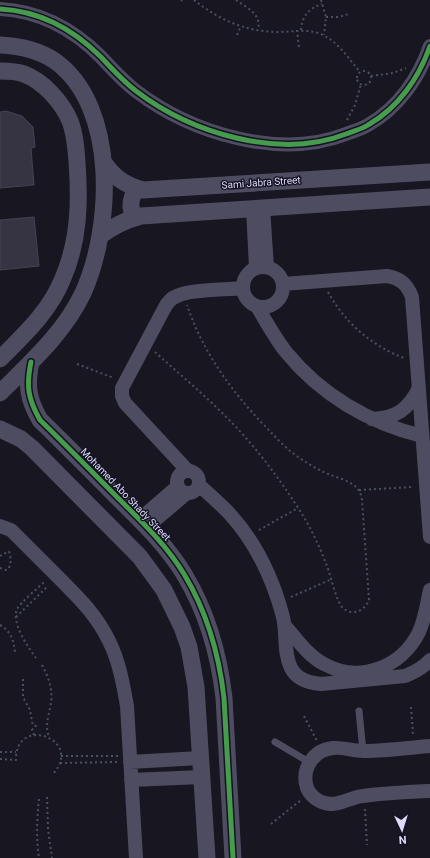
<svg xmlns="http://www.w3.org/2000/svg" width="430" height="858" font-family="Roboto,sans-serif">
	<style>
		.building { fill: #363442; stroke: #454253 }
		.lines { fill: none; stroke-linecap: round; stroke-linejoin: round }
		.path { stroke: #48525c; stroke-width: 2; stroke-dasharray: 2 3; stroke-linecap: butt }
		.service { stroke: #4e4c60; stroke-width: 7 }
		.minor { stroke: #4e4c60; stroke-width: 14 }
		.tertiary { stroke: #4e4c60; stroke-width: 17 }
		.cycleway-casing { stroke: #151224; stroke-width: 8 }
		.cycleway { stroke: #469c4c; stroke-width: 5 }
		.labels { text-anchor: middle; stroke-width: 3; stroke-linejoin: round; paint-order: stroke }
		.street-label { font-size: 10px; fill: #dddafa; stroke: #151224 }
	</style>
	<rect width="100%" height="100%" fill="#181620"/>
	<path class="building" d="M 6,111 L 22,116 L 33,127 L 35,147 L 31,148 L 34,185 L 0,188 L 0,112 Z
		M 34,217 L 39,266 L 0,270 L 0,220 Z"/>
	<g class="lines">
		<path class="path" d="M 194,0 C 219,20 247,32 278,32 C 294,32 309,28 323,35 C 339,43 349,59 360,72
			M 236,0 C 247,8 262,14 258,30
			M 321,0 L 326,17 L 324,35
			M 181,1 L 182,0
			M 326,17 L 338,17 L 349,14
			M 297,30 L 299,48
			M 301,30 C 302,16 309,8 322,4
			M 237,35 L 241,26
			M357 78a7 7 0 1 1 14 0a7 7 0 1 1-14 0Z
			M 371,76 L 393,73 L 406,68
			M 347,120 L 355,105 L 361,84
			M 328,292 C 345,323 372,346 404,358
			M 155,352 C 186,380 219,407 246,438 C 267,462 285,487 302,514 C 312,530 320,548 327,566 C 331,576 336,602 343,608 C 353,617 365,610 369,600 L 362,500 C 361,495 360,490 356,487 C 349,480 337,478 328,474 C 316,469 305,462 294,454 C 282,445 272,433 261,422 C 229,388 202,350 187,305
			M 77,364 L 114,378
			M 359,490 L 413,487
			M 259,530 L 298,508
			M 0,556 L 9,551
			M 0,568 L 6,570 L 9,568 L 11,560 L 9,551
			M 291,597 L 332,579
			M 16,617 L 48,586
			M 0,625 C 11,631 14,641 15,653
			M 36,658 C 28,647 11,623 17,609 C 21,602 38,588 44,582
			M 42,665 C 48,676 53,689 51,702 C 50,712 44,726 49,736
			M 23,679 L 23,697 L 30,710 L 33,727
			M 411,707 L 413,734
			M 304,716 L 317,741
			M 34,735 L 32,730 L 35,726 L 38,726
			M 0,752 L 16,752
			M 61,756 L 119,756
			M 0,759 L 16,760 C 15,715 83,738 54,773
			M 60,763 L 117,762
			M 47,797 L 48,829 L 52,858
			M 39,799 C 37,819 36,838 39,858
			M 365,809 L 367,845
			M 271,824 L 301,800"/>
		<path class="service" d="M 359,711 L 363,751
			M 275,742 L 309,762"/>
		<path class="minor" d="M 0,9 C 40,11 73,29 101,57 C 112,69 123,81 136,91 C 191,133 279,160 346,134 C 353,131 362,129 368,125 C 398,108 419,78 430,46
			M 253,208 L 256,268
			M 263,208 L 267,267
			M243 287a20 20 0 1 1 40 0a20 20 0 1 1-40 0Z
			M 283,284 L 387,276 C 400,278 407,284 412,297 L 430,537
			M 257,306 C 266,322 275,338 286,352 C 321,395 369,423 422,436
			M 372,419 C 396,418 408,410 419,388
			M177 482a11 11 0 1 1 22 0a11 11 0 1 1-22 0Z
			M 188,471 L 125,403 L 122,396 L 122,388 L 164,309 C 167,303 171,298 177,296 C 190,289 227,290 243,288
			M 199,485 C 209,494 219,503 228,512 C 255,541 273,579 283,617 C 287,633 283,652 291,668 C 297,680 309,683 321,684 L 405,676 C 415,672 423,668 430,660
			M 140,519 L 178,486
			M 0,526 L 11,530 C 26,545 42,561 57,576 C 77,596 96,614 109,641 C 119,661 123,683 127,706 L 136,858
			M 147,527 L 187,493
			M 285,626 C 297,639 308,656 324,664 C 360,684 402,667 419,632 C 425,619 427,603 430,590
			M 430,746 C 408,748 385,751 363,751 C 353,751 343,747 333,748 C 313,750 301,769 307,788 C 310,795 317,801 325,803 C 338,807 350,797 363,796 C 385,793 408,792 430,791
			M 130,762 L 200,758
			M 131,780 L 202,777"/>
		<path class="tertiary" d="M 0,45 C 19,46 39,50 55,61 C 119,107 112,229 83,293 C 64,333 31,362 0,393
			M 0,71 C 8,71 16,71 24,74 C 43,81 62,102 70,121 C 75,134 76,148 77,162 C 80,202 79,241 63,278 C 50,311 25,334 0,359
			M 103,161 C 113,177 125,185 143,190 L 430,172
			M 134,218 C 129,207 130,198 137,188
			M 100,236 C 113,226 126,220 141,216 L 430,197
			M 31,362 C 26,386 28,399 40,420 C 66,445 91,471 116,496 C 140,520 166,544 184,574 C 207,612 219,654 224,698 L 233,858
			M 0,429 L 21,439 L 32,448 L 140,557 L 164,590 L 182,627 L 189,647 L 196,687 L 207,858"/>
		<g class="cycleway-casing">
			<path id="cycleway" d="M 0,9 C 40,11 73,29 101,57 C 112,69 123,81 136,91 C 191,133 279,160 346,134 C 353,131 362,129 368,125 C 398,108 419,78 430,46
				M 31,362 C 26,386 28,399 40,420 C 66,445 91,471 116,496 C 140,520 166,544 184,574 C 207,612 219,654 224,698 L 233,858"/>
		</g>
		<use href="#cycleway" class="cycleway"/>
	</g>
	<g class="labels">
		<g class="street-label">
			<text transform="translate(261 182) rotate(-4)" y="4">Sami Jabra Street</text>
			<text transform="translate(126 494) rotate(46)" y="4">Mohamed Abo Shady Street</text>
		</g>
	</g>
	<g transform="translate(402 830) rotate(176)" stroke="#151224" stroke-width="3" paint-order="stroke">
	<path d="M0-3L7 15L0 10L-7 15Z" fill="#dddafa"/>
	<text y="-6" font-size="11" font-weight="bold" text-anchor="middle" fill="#dddafa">N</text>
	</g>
</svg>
